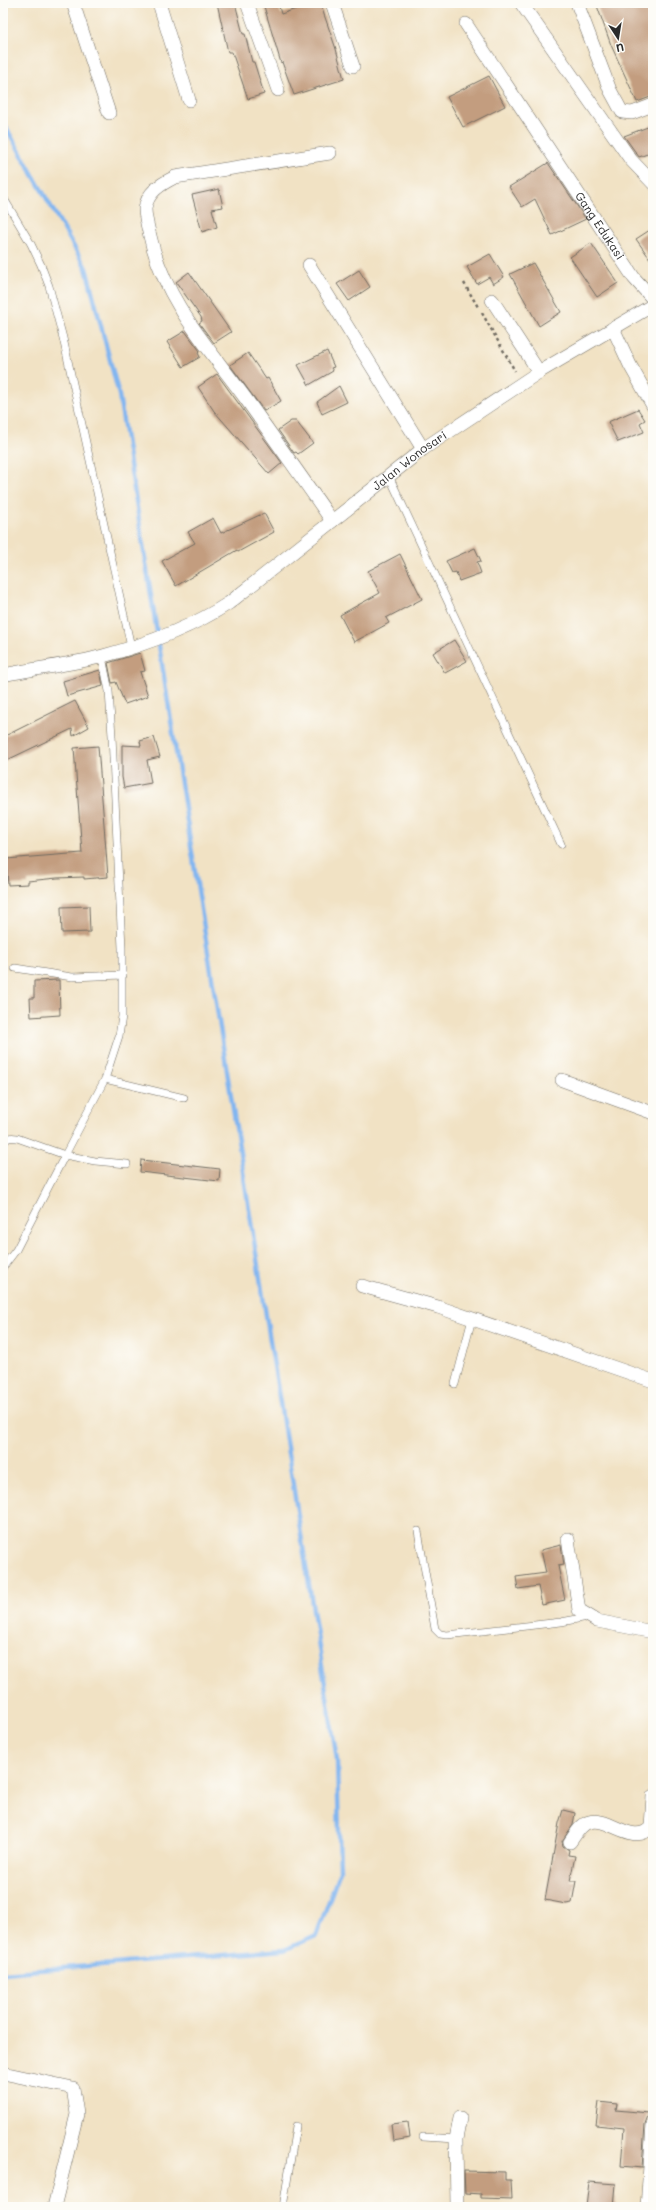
<svg xmlns="http://www.w3.org/2000/svg" width="656" height="2210" font-family="Mali,sans-serif">
	<style>
		.lines { fill: none; stroke-linecap: round; stroke-linejoin: round }
		.stream { stroke: #82b6f0; stroke-width: 4.5 }
		.building { fill: #c39d7f }
		.service-casing { stroke: #706b61; stroke-width: 8 }
		.minor-casing { stroke: #706b61; stroke-width: 14 }
		.path { stroke: #706b61; stroke-width: 2.5; stroke-dasharray: 3 3; stroke-linecap: butt }
		.service { stroke: #fff; stroke-width: 7 }
		.minor { stroke: #fff; stroke-width: 13 }
		.labels { text-anchor: middle; stroke-width: 4; stroke-linejoin: round; paint-order: stroke }
		.street-label { font-size: 12px; fill: #2b2b2b; stroke: #fdfcf7 }
	</style>
	<rect width="100%" height="100%" fill="#fdfcf7"/>
	<filter id="ink" filterUnits="userSpaceOnUse"><feTurbulence type="fractalNoise" baseFrequency=".025" numOctaves="2"/><feDisplacementMap in="SourceGraphic" scale="8" xChannelSelector="R" yChannelSelector="G"/><feConvolveMatrix kernelMatrix="1 2 1 2 8 2 1 2 1" color-interpolation-filters="sRGB"/></filter>
	<filter id="wash" filterUnits="userSpaceOnUse"><feTurbulence type="fractalNoise" baseFrequency=".012" numOctaves="4" result="noise"/><feDisplacementMap in="SourceGraphic" scale="16" xChannelSelector="R" yChannelSelector="G"/><feGaussianBlur stdDeviation="0.9" result="paint"/><feColorMatrix in="noise" values="0 0 0 0 0 0 0 0 0 0 0 0 0 0 0 0 0 1.4 0 .05"/><feComposite in="paint" operator="in"/></filter>
	<g filter="url(#wash)">
		<rect width="100%" height="100%" fill="#f1e2c4"/>
		<g class="lines">
			<path class="stream" d="M 3,122 L 86,268 L 119,395 L 337,1760 L 340,1871 L 316,1936 L 284,1950 L 3,1973"/>
		</g>
		<g id="blocks">
			<path class="building" d="M 217,3 L 235,3 L 243,34 L 245,34 L 252,62 L 254,62 L 264,94 L 248,99 L 232,52 L 228,52 Z
				M 263,3 L 278,3 L 281,14 L 314,3 L 320,3 L 336,49 L 344,79 L 294,95 L 282,62 L 281,63 Z
				M 596,3 L 653,3 L 653,96 L 637,102 L 611,45 Z
				M 489,76 L 505,106 L 463,127 L 447,97 Z
				M 653,125 L 653,152 L 639,157 L 624,136 Z
				M 548,163 L 586,219 L 552,235 L 535,199 L 522,207 L 509,187 Z
				M 219,189 L 223,207 L 212,209 L 217,227 L 202,232 L 192,195 Z
				M 653,228 L 653,263 L 636,239 Z
				M 591,243 L 618,283 L 597,297 L 570,257 Z
				M 490,254 L 504,277 L 493,284 L 489,277 L 477,284 L 467,267 Z
				M 533,263 L 561,312 L 539,326 L 510,274 Z
				M 359,270 L 370,287 L 349,301 L 337,284 Z
				M 189,272 L 231,332 L 214,343 L 199,323 L 202,321 L 201,317 L 176,282 Z
				M 185,331 L 200,351 L 198,353 L 200,357 L 183,367 L 167,342 Z
				M 327,351 L 334,367 L 331,368 L 333,371 L 309,385 L 298,365 Z
				M 248,353 L 266,379 L 268,378 L 281,401 L 264,411 L 230,365 Z
				M 217,374 L 282,463 L 269,474 L 214,411 L 198,387 Z
				M 339,386 L 347,402 L 322,414 L 317,402 Z
				M 638,409 L 645,420 L 640,423 L 644,432 L 618,442 L 608,422 Z
				M 291,421 L 296,421 L 313,443 L 298,454 L 296,452 L 294,453 L 278,430 Z
				M 264,513 L 274,532 L 238,552 L 237,550 L 176,586 L 162,561 L 195,543 L 188,532 L 213,518 L 221,533 Z
				M 475,548 L 481,561 L 477,562 L 481,573 L 459,581 L 456,572 L 452,573 L 446,561 Z
				M 400,554 L 422,599 L 386,618 L 389,623 L 354,642 L 340,615 L 380,593 L 368,571 Z
				M 454,640 L 467,661 L 445,673 L 433,653 Z
				M 140,653 L 145,671 L 140,672 L 148,696 L 125,704 L 116,682 L 112,683 L 108,663 Z
				M 100,670 L 103,686 L 67,696 L 63,681 Z
				M 75,701 L 89,727 L 73,736 L 72,729 L 3,762 L 3,737 Z
				M 154,737 L 160,757 L 147,760 L 151,783 L 124,788 L 122,777 L 122,745 L 141,746 L 140,741 Z
				M 98,746 L 108,877 L 84,879 L 84,877 L 57,878 L 28,881 L 28,884 L 8,885 L 6,859 L 82,853 L 74,748 Z
				M 89,906 L 90,932 L 62,933 L 61,907 Z
				M 59,980 L 60,1015 L 31,1017 L 30,998 L 34,998 L 34,981 Z
				M 141,1160 L 220,1169 L 219,1181 L 140,1172 Z
				M 561,1545 L 564,1565 L 558,1566 L 565,1600 L 542,1605 L 538,1586 L 518,1589 L 516,1577 L 546,1573 L 541,1550 Z
				M 563,1810 L 575,1813 L 573,1825 L 562,1841 L 563,1846 L 569,1850 L 568,1855 L 575,1856 L 570,1881 L 576,1881 L 572,1903 L 566,1904 L 545,1900 L 559,1823 Z
				M 599,2102 L 617,2104 L 616,2110 L 649,2113 L 645,2124 L 642,2168 L 621,2166 L 624,2128 L 596,2125 Z
				M 408,2122 L 410,2138 L 393,2141 L 391,2124 Z
				M 464,2171 L 505,2172 L 505,2180 L 511,2180 L 512,2199 L 481,2198 L 481,2194 L 465,2193 Z
				M 589,2182 L 616,2184 L 614,2207 L 586,2207 Z"/>
		</g>
	</g>
	<g filter="url(#ink)">
		<use href="#blocks" fill-opacity="0" stroke="#706b61" stroke-width="1"/>
		<g class="lines">
			<g class="service-casing">
				<path id="service" d="M 3,197 L 31,244 L 41,265 L 49,286 L 63,338 L 131,647
					M 389,476 L 561,844
					M 102,657 L 109,691 L 112,736 L 122,948 L 122,1016 L 119,1036 L 105,1079 L 65,1155 L 95,1161 L 127,1164
					M 15,968 L 72,977 L 123,975
					M 105,1079 L 184,1098
					M 3,1143 C 7,1137 11,1137 17,1138 L 65,1155 L 16,1250 L 3,1267
					M 455,1384 L 472,1319
					M 418,1531 L 435,1629 L 440,1634 L 447,1635 L 561,1622 L 588,1617
					M 423,2137 L 456,2139
					M 283,2207 L 296,2126"/>
			</g>
			<g class="minor-casing">
				<g id="minor">
					<path d="M 73,3 L 109,113"/>
					<path d="M 159,3 L 189,100"/>
					<path d="M 247,3 L 278,90"/>
					<path d="M 332,3 L 353,66"/>
					<path d="M 521,3 L 631,160 L 653,183"/>
					<path d="M 577,3 L 610,90 L 622,112 L 632,113 L 653,105"/>
					<path id="s1" d="M 466,24 L 634,278 L 653,299"/>
					<path d="M 330,153 L 175,177 C 161,184 147,192 145,209 C 145,217 148,228 150,236 C 164,300 208,347 246,399 C 275,440 304,480 332,521"/>
					<path d="M 309,265 L 423,449"/>
					<path d="M 492,300 L 539,372"/>
					<path d="M 613,328 L 630,365 L 653,406"/>
					<path id="s2" d="M 3,675 C 36,668 71,665 103,656 C 147,644 191,628 229,603 L 423,449 L 539,372 L 653,305"/>
					<path d="M 562,1080 L 653,1113"/>
					<path d="M 362,1286 L 438,1307 L 653,1381"/>
					<path d="M 568,1539 L 579,1610 L 597,1621 L 653,1632"/>
					<path d="M 570,1842 C 575,1835 581,1824 589,1822 C 609,1816 634,1847 651,1827 L 653,1796"/>
					<path d="M 3,2073 L 73,2088 L 77,2114 L 54,2207"/>
					<path d="M 457,2207 L 456,2139 L 460,2118"/>
					<path d="M 647,2207 L 653,2125"/>
				</g>
			</g>
			<path class="path" d="M 464,283 L 478,307
				M 482,313 L 515,371"/>
			<use href="#service" class="service"/>
			<use href="#minor" class="minor"/>
		</g>
	</g>
	<g class="labels">
		<g class="street-label">
			<text dy="4" stroke="none"><textPath href="#s1" startOffset="242">Gang Edukasi</textPath></text>
			<text dy="4" stroke="none"><textPath href="#s2" startOffset="469">Jalan Wonosari</textPath></text>
		</g>
	</g>
	<rect width="656" height="2210" fill="none" stroke="#fdfcf7" stroke-width="16"/>
	<g transform="translate(618 38) rotate(168)" stroke="#fdfcf7" stroke-width="3" paint-order="stroke">
	<path d="M0-3L7 15L0 10L-7 15Z" fill="#2b2b2b"/>
	<text y="-6" font-size="11" font-weight="bold" text-anchor="middle" fill="#2b2b2b">U</text>
	</g>
</svg>
